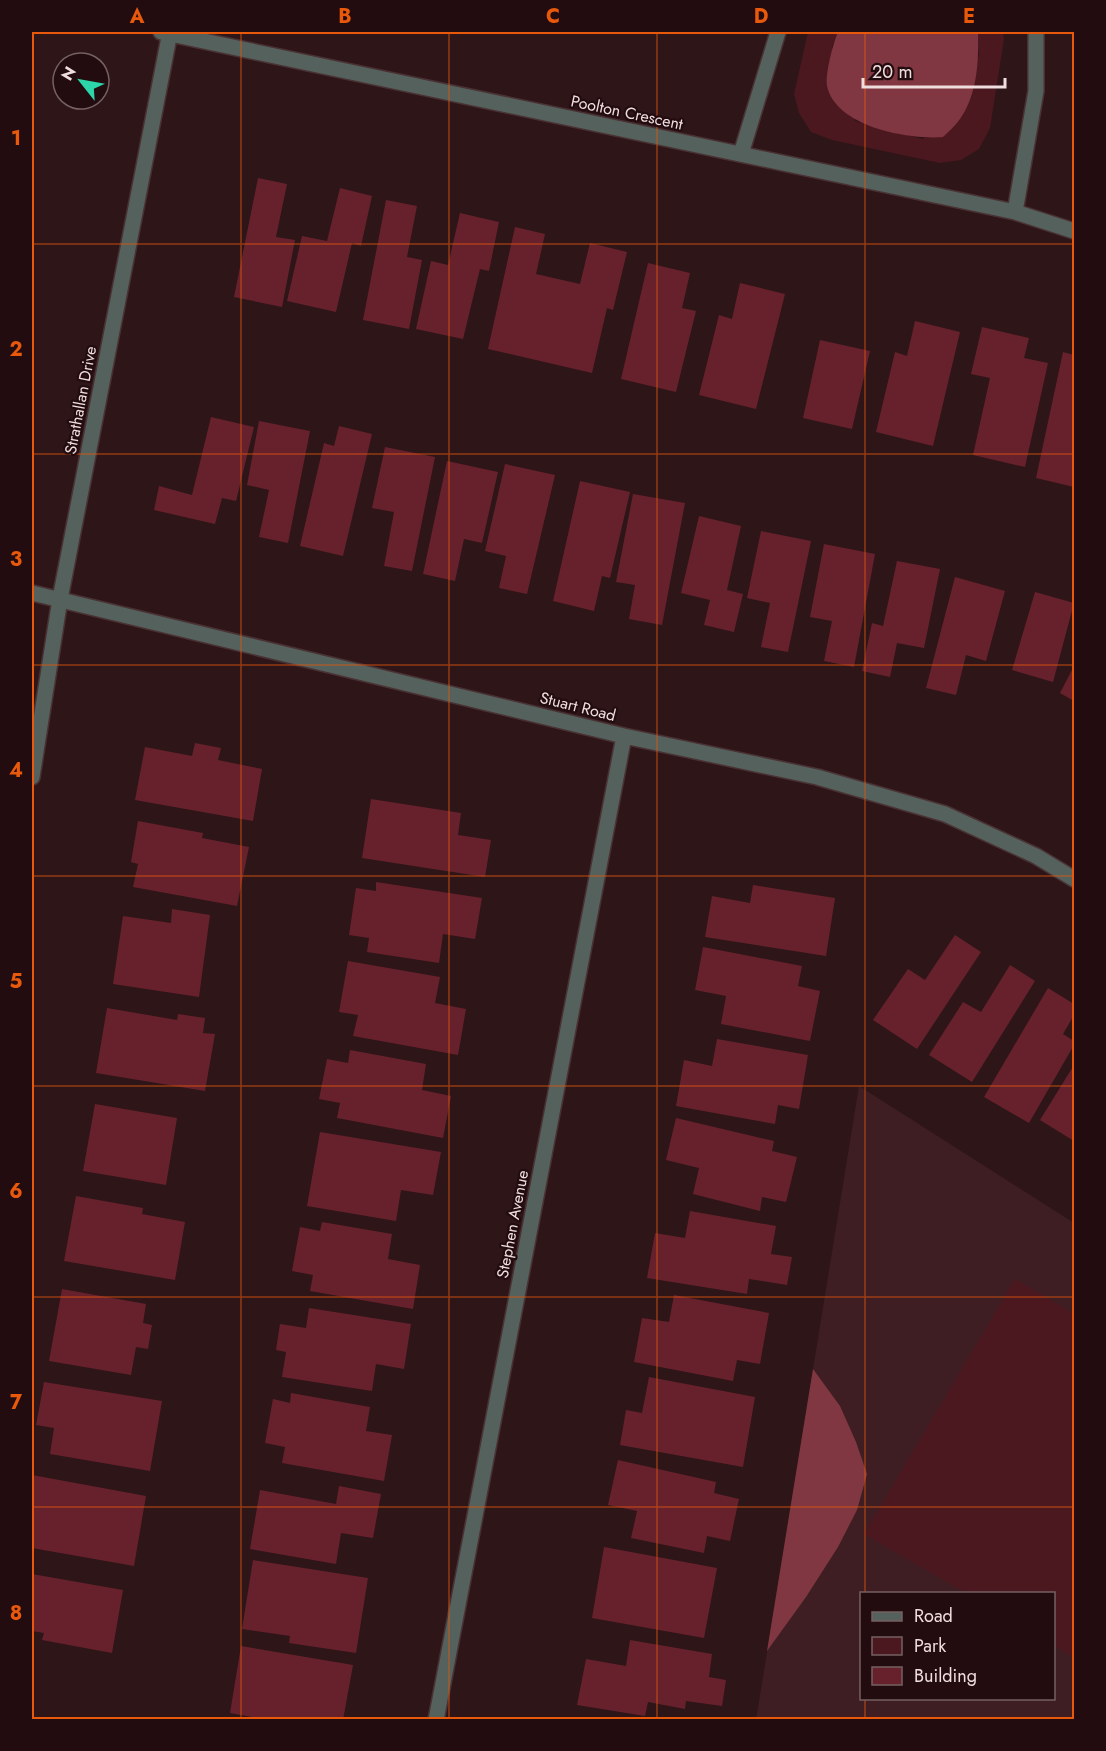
<svg xmlns="http://www.w3.org/2000/svg" width="1106" height="1751" font-family="Jost,sans-serif">
	<style>
		.built { fill: #3e1e22; fill-rule: evenodd }
		.green { fill: #4b1820 }
		.forest { fill: #803741 }
		.building { fill: #67212c }
		.lines { fill: none; stroke-linecap: round; stroke-linejoin: round }
		.minor-casing { stroke: #493134; stroke-width: 18 }
		.minor { stroke: #54615c; stroke-width: 15 }
		.grid { fill: none; stroke: #e8590c; stroke-width: 1.5; stroke-opacity: 0.55 }
		.labels { text-anchor: middle; stroke-width: 4.5; stroke-linejoin: round; paint-order: stroke }
		.street-label { font-size: 16px; fill: #f0dedf; stroke: #230c0f }
		.neatline { fill: none; stroke: #e8590c; stroke-width: 2 }
		.grid-label { font-size: 20px; text-anchor: middle; font-weight: bold; fill: #e8590c }
	</style>
	<rect width="100%" height="100%" fill="#2e1518"/>
	<path class="built" d="M 859,1086 L 1074,1223 L 1074,1719 L 756,1720 ZM 862,1594 L 1054,1594 L 1054,1698 L 862,1698 Z"/>
	<path class="green" d="M 808,32 L 838,32 L 832,47 L 855,121 L 923,139 L 979,56 L 978,32 L 1003,32 L 1004,39 L 990,128 L 979,149 L 961,160 L 940,163 L 832,140 L 811,132 L 799,113 L 794,94 Z
		M 1015,1279 L 1074,1314 L 1074,1658 L 1054,1645 L 1054,1594 L 966,1593 L 864,1534 Z"/>
	<path class="forest" d="M 838,32 L 978,32 C 979,61 977,95 960,119 C 955,126 949,131 943,137 C 909,140 836,127 827,86 C 825,75 833,43 838,32 Z
		M 813,1369 L 840,1406 L 856,1442 L 867,1474 L 857,1510 L 838,1547 L 806,1597 L 767,1651 Z"/>
	<path class="building" d="M 258,178 L 287,184 L 276,237 L 295,240 L 282,307 L 234,297 Z
		M 340,188 L 372,196 L 361,246 L 352,243 L 336,312 L 287,301 L 302,236 L 327,241 Z
		M 386,200 L 417,206 L 407,257 L 422,260 L 409,329 L 363,320 Z
		M 460,213 L 499,222 L 489,271 L 480,269 L 463,339 L 416,329 L 431,261 L 448,265 Z
		M 515,227 L 545,234 L 536,274 L 580,284 L 590,243 L 627,252 L 613,310 L 607,308 L 592,373 L 488,349 Z
		M 648,263 L 690,273 L 682,308 L 696,311 L 676,392 L 621,379 Z
		M 740,283 L 785,294 L 756,409 L 699,395 L 719,315 L 732,319 Z
		M 915,321 L 960,332 L 933,446 L 876,432 L 895,352 L 907,356 Z
		M 982,327 L 1029,338 L 1024,358 L 1048,363 L 1025,467 L 973,455 L 990,378 L 971,374 Z
		M 820,340 L 870,351 L 852,429 L 803,418 Z
		M 1063,352 L 1074,355 L 1074,487 L 1036,478 Z
		M 211,417 L 254,427 L 236,501 L 222,498 L 215,524 L 154,510 L 159,486 L 192,495 Z
		M 259,421 L 310,431 L 288,543 L 259,537 L 269,490 L 247,485 Z
		M 339,426 L 372,434 L 343,556 L 300,546 L 324,443 L 334,446 Z
		M 385,447 L 435,457 L 412,571 L 384,566 L 394,512 L 372,508 Z
		M 447,461 L 498,472 L 482,543 L 464,539 L 455,581 L 423,574 Z
		M 505,464 L 555,475 L 527,594 L 499,588 L 506,556 L 485,551 Z
		M 580,481 L 630,492 L 610,578 L 602,576 L 594,611 L 553,601 Z
		M 633,494 L 685,503 L 662,625 L 629,619 L 635,585 L 616,582 Z
		M 699,516 L 741,526 L 727,590 L 743,594 L 734,632 L 704,625 L 710,600 L 681,593 Z
		M 761,531 L 811,541 L 788,652 L 761,647 L 770,603 L 747,598 Z
		M 824,544 L 875,554 L 854,667 L 824,661 L 832,621 L 810,617 Z
		M 897,561 L 940,569 L 924,648 L 897,643 L 890,677 L 862,671 L 872,623 L 883,626 Z
		M 955,577 L 1005,591 L 986,661 L 966,655 L 956,695 L 926,688 Z
		M 1035,592 L 1074,603 L 1053,682 L 1012,670 Z
		M 1074,666 L 1074,701 L 1060,693 Z
		M 195,743 L 221,748 L 218,760 L 262,769 L 253,821 L 135,800 L 145,747 L 192,756 Z
		M 371,799 L 461,813 L 458,835 L 491,840 L 485,877 L 362,858 Z
		M 138,821 L 203,833 L 202,838 L 249,847 L 237,906 L 133,887 L 138,864 L 131,862 Z
		M 376,882 L 482,898 L 475,939 L 443,934 L 439,963 L 367,952 L 369,938 L 349,935 L 356,888 L 376,891 Z
		M 753,885 L 835,898 L 826,956 L 705,937 L 712,896 L 750,903 Z
		M 172,909 L 210,915 L 199,997 L 113,984 L 123,916 L 171,923 Z
		M 955,935 L 981,952 L 917,1049 L 873,1020 L 908,969 L 925,980 Z
		M 703,947 L 802,966 L 798,986 L 820,991 L 810,1041 L 721,1024 L 726,996 L 695,990 Z
		M 348,961 L 440,977 L 435,1003 L 466,1009 L 458,1055 L 353,1036 L 358,1015 L 339,1012 Z
		M 1010,965 L 1035,981 L 972,1082 L 929,1055 L 963,1002 L 981,1012 Z
		M 1048,988 L 1074,1004 L 1074,1015 L 1063,1034 L 1074,1041 L 1074,1045 L 1029,1123 L 984,1097 Z
		M 107,1008 L 177,1020 L 178,1014 L 205,1018 L 203,1033 L 215,1034 L 205,1091 L 96,1073 Z
		M 717,1039 L 808,1055 L 799,1109 L 778,1105 L 775,1124 L 676,1106 L 684,1060 L 712,1066 Z
		M 350,1050 L 426,1064 L 422,1090 L 451,1096 L 443,1138 L 337,1118 L 340,1103 L 319,1099 L 327,1059 L 348,1063 Z
		M 1074,1065 L 1074,1141 L 1040,1120 Z
		M 95,1104 L 177,1118 L 166,1185 L 83,1171 Z
		M 676,1118 L 774,1141 L 772,1151 L 797,1157 L 786,1202 L 762,1197 L 760,1211 L 693,1194 L 699,1168 L 666,1160 Z
		M 320,1132 L 441,1152 L 433,1195 L 401,1190 L 396,1221 L 307,1206 Z
		M 76,1196 L 143,1208 L 142,1214 L 185,1222 L 175,1280 L 64,1261 Z
		M 690,1211 L 776,1226 L 771,1254 L 792,1257 L 787,1285 L 749,1279 L 747,1294 L 647,1278 L 655,1233 L 685,1238 Z
		M 322,1222 L 392,1234 L 388,1259 L 420,1265 L 413,1309 L 310,1291 L 313,1275 L 292,1271 L 300,1227 L 320,1231 Z
		M 62,1289 L 146,1304 L 143,1323 L 152,1325 L 148,1349 L 136,1347 L 131,1375 L 49,1361 Z
		M 674,1295 L 769,1313 L 760,1364 L 737,1360 L 733,1381 L 634,1362 L 642,1318 L 669,1322 Z
		M 309,1308 L 411,1324 L 404,1369 L 376,1364 L 372,1391 L 282,1377 L 286,1352 L 276,1350 L 280,1324 L 306,1328 Z
		M 649,1377 L 755,1397 L 743,1467 L 620,1445 L 626,1410 L 642,1413 Z
		M 44,1382 L 162,1401 L 150,1471 L 50,1454 L 54,1428 L 36,1425 Z
		M 291,1393 L 370,1407 L 366,1431 L 392,1435 L 384,1481 L 282,1463 L 285,1447 L 265,1443 L 273,1399 L 290,1403 Z
		M 618,1460 L 716,1482 L 714,1493 L 739,1499 L 730,1541 L 707,1536 L 704,1553 L 631,1538 L 637,1511 L 608,1505 Z
		M 32,1475 L 146,1496 L 134,1566 L 32,1548 Z
		M 339,1486 L 381,1494 L 373,1538 L 341,1533 L 336,1564 L 250,1549 L 260,1490 L 336,1504 Z
		M 604,1547 L 717,1568 L 704,1638 L 592,1618 Z
		M 253,1560 L 368,1578 L 356,1653 L 289,1643 L 290,1636 L 242,1629 Z
		M 32,1574 L 123,1590 L 112,1653 L 42,1640 L 44,1633 L 32,1631 Z
		M 630,1640 L 712,1654 L 709,1677 L 726,1680 L 722,1706 L 686,1701 L 685,1709 L 648,1702 L 645,1716 L 577,1705 L 586,1659 L 626,1666 Z
		M 241,1646 L 353,1665 L 343,1720 L 268,1720 L 230,1713 Z"/>
	<g class="lines">
		<g class="minor-casing">
			<path id="minor" d="M 161,32 L 1015,212 L 1074,231
				M 741,154 L 778,32
				M 1015,212 L 1036,91 L 1036,32
				M 32,593 L 624,736 L 817,777 L 945,814 L 1036,856 L 1074,879
				M 32,777 L 60,599 L 170,32
				M 436,1720 L 624,736"/>
		</g>
		<use href="#minor" class="minor"/>
	</g>
	<path class="grid" d="M 241,32 L 241,1720M 449,32 L 449,1720M 657,32 L 657,1720M 865,32 L 865,1594M 32,244 L 1074,244M 32,454 L 1074,454M 32,665 L 1074,665M 32,876 L 1074,876M 32,1086 L 1074,1086M 32,1297 L 1074,1297M 32,1507 L 1074,1507M 865,1698 L 865,1720"/>
	<g class="labels">
		<g class="street-label">
			<text transform="translate(627 112) rotate(12)" y="6">Poolton Crescent</text>
			<text transform="translate(80 400) rotate(-79)" y="6">Strathallan Drive</text>
			<text transform="translate(578 706) rotate(14)" y="6">Stuart Road</text>
			<text transform="translate(512 1224) rotate(-79)" y="6">Stephen Avenue</text>
		</g>
	</g>
	<rect width="1106" height="1751" fill="none" stroke="#230c0f" stroke-width="66"/>
	<rect x="860" y="1592" width="195" height="108" fill="#230c0f" stroke="#756062" stroke-width="1.5"/>
	<rect x="872" y="1612" width="30" height="9" fill="#54615c" stroke="#756062" stroke-width="1.5"/>
	<text x="914" y="1622" font-size="18" fill="#f0dedf">Road</text>
	<rect x="872" y="1637" width="30" height="18" fill="#4b1820" stroke="#756062" stroke-width="1.5"/>
	<text x="914" y="1652" font-size="18" fill="#f0dedf">Park</text>
	<rect x="872" y="1667" width="30" height="18" fill="#67212c" stroke="#756062" stroke-width="1.5"/>
	<text x="914" y="1682" font-size="18" fill="#f0dedf">Building</text>
	<g transform="translate(81 81) rotate(301)"><circle r="28" fill="#230c0f" stroke="#756062" stroke-width="1.5"/>
	<path d="M0-4.5L10 22L0 15L-10 22Z" fill="#2dd5ab"/>
	<text y="-9" font-size="16" font-weight="bold" text-anchor="middle" fill="#f0dedf">N</text>
	</g>
	<path d="M863 78v9h142v-9" fill="none" stroke="#f0dedf" stroke-width="3"/>
	<text x="872" y="78" font-size="18" fill="#f0dedf" stroke="#230c0f" stroke-width="4.5" paint-order="stroke">20 m</text>
	<rect x="33" y="33" width="1040" height="1685" class="neatline"/>
	<g class="grid-label">
		<text x="137" y="23">A</text>
		<text x="345" y="23">B</text>
		<text x="553" y="23">C</text>
		<text x="761" y="23">D</text>
		<text x="969" y="23">E</text>
		<text x="16" y="145">1</text>
		<text x="16" y="356">2</text>
		<text x="16" y="566">3</text>
		<text x="16" y="777">4</text>
		<text x="16" y="988">5</text>
		<text x="16" y="1198">6</text>
		<text x="16" y="1409">7</text>
		<text x="16" y="1620">8</text>
	</g>
</svg>
